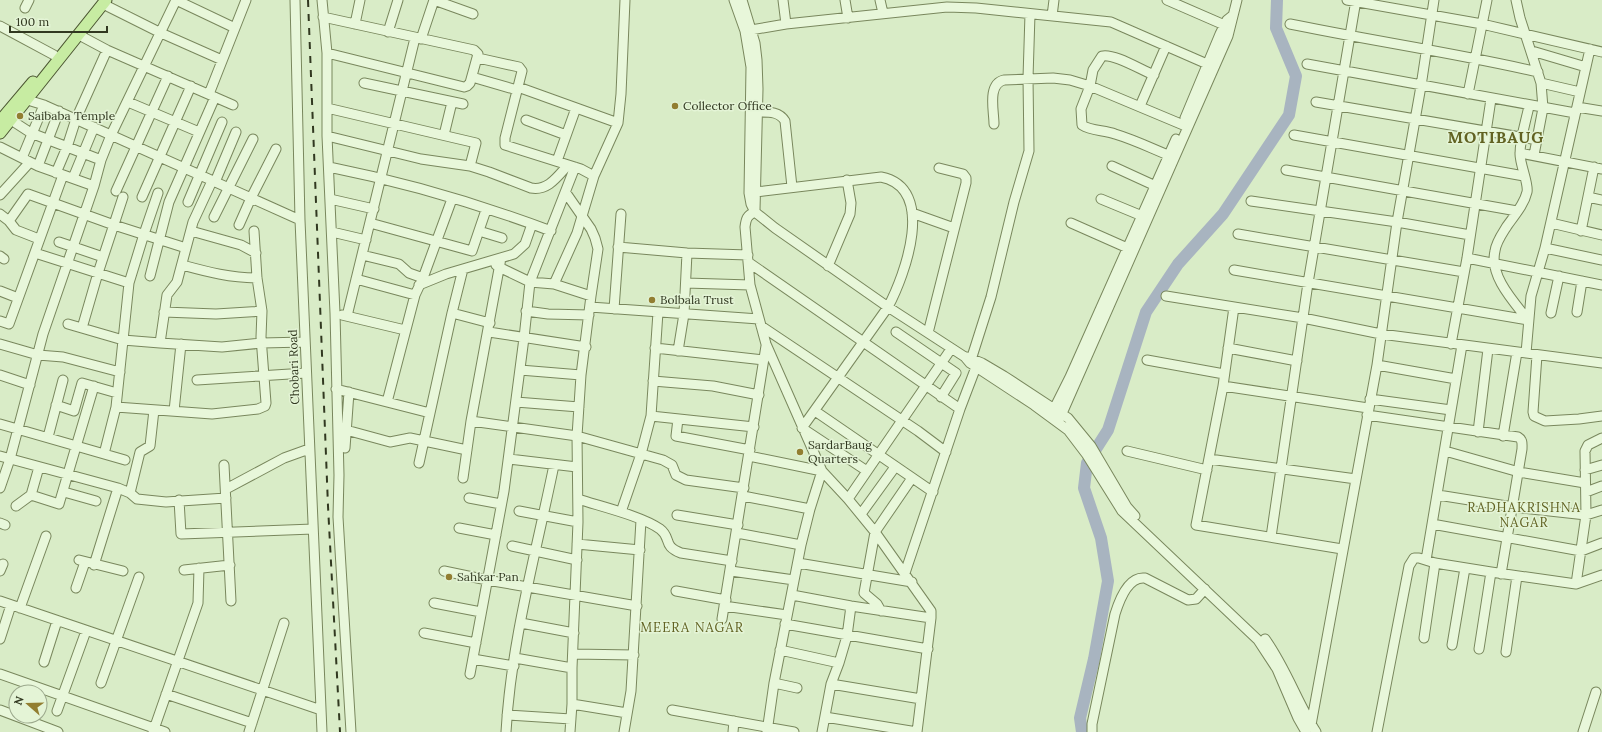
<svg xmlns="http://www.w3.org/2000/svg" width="1602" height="732" font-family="Lora,serif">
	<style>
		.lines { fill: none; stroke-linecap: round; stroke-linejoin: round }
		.river { stroke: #a8b4c0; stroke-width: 12 }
		.minor-casing { stroke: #79875d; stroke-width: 11 }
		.major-casing { stroke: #4b5531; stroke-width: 13 }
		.minor { stroke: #e8f7da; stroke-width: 9 }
		.major { stroke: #c7eca2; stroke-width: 11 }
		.rail { stroke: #313820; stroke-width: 2; stroke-dasharray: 7 7; stroke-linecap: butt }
		.poi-dot { fill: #927e31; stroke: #e4f4d6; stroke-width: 1.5 }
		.labels { text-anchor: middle; stroke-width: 3; stroke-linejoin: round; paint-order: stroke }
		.poi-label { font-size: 12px; fill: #313820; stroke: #e4f4d6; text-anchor: start }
		.street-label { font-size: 12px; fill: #313820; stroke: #e4f4d6 }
		.neighbourhood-label { font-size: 13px; letter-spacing: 1px; fill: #616222; stroke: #e4f4d6 }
		.district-label { font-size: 16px; font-weight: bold; letter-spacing: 1px; fill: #616222; stroke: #e4f4d6 }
	</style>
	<rect width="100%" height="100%" fill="#d9ecc7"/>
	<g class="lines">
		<path class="river" d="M 1082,732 L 1080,718 L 1094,659 L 1108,581 L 1101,538 L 1084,488 L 1087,463 L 1108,430 L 1146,312 L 1178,264 L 1223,214 L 1289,115 L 1296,76 L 1276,28 L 1277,0"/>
		<g class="minor-casing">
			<path id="minor" d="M 176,0 L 235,28
				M 295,0 L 300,220 L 322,732
				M 322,0 L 327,53 L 327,136 L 335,313 L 339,475 L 338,517 L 351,732
				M 434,0 L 473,14
				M 734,0 L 745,31 L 751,67 L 749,193 L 751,204 L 755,212 L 775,228 L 888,307 L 965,357 L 970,363 L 1034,405 L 1068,430 L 1087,455 L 1122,511 L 1258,640 L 1277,669 L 1298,718 L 1306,732
				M 742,0 L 755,43 L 757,60 L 758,89 L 755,210
				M 783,0 L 786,24
				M 845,0 L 848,18
				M 880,0 L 883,13
				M 1167,0 L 1229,27
				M 1347,0 L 1482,24 L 1602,52
				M 1516,0 L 1520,18 L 1541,83 L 1543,108 L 1534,155
				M 103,4 L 161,33 L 222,60
				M 25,8 L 29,0
				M 1052,16 L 1054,0
				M 323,17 L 474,50 L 478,54 L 470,83 L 467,86 L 464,87 L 327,53
				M 355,24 L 360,0
				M 1290,24 C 1373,41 1456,53 1538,72
				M 0,26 L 54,55
				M 745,31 L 786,24 L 947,7 L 976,8 L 1111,22 L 1214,67
				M 388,32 L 398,0
				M 79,35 L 107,50 L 233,105
				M 421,39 L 434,0
				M 1532,51 L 1586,67
				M 478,58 L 519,67 L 522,71 L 505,138 L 505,145 L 581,169 L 594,176
				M 1307,64 L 1575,113
				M 1154,75 C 1141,70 1114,53 1102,56 L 1093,70 L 1090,86 L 1081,109 L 1082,125 C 1091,131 1104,130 1115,134 C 1135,140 1153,149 1173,157
				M 472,77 L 517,90
				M 364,83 L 463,104
				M 1541,83 L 1580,92
				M 518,87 L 618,123
				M 209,94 L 246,0
				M 1468,94 L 1487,0
				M 21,98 L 44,105 L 300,220
				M 128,102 L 199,132
				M 1316,102 L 1538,140
				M 1140,106 L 1166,46
				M 1577,107 L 1602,111
				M 327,108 L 476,143 L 470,166
				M 757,112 C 768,112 779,111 785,121 L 792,187
				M 1185,118 L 1220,34 L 1227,20 L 1232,16
				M 11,120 L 31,133 L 101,160
				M 526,120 L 566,135
				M 994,124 C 994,111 987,84 1004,80 L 1053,78 L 1070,80 L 1090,86 L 1188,127
				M 444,135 L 452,102
				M 1294,135 L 1524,176
				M 327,136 L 421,159 L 470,166 L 489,172 L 531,188 C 548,191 557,177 568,165
				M 0,147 L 38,166 L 94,186
				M 1520,153 L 1602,169
				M 22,158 L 44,105
				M 557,161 L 576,108
				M 38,166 L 59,111
				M 1112,166 L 1160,188
				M 329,167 C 404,182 479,204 551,231
				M 1286,170 L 1517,211
				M 56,173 L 67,147 L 76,119 L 107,50
				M 73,178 L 94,127
				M 215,182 L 236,132
				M 116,191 L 168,76
				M 756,192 L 881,177 C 937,188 905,275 888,307 L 802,428 L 867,471
				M 566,193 L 591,229 L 595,238 L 598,249 L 591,296 L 581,375 L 577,436 L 578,522 L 572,668 L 572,704 L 570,732
				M 0,195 L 30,162
				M 142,197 L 191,86
				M 1588,197 L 1602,200
				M 330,199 L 374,209
				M 1101,199 L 1147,218
				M 1251,201 L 1397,222 L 1470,235
				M 188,202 L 222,122
				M 755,212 C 747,215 746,219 745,227 L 750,285 L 766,344 L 822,471 L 848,499 L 875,532 L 931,611 L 931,618 L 917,732
				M 912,213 L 954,228
				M 0,214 L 9,221 L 16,230 L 39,239
				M 214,217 L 253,139
				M 9,221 L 28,194 L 114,225 L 186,248
				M 370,223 L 472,251 L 486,210
				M 1071,223 L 1132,250
				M 1551,223 L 1602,235
				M 239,225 L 251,198 L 276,149
				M 191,231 L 241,245 L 256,253
				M 479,231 L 502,238
				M 1581,231 L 1594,167
				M 332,232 L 366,240
				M 1238,234 L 1464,272
				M 59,242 L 103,257
				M 618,247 L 687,253 L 748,255
				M 1545,248 L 1602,260
				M 35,253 L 129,283
				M 362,255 L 399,264 L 409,273 L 423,278
				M 0,256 L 4,259
				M 1467,258 L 1602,285
				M 748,262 L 960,409
				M 182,265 C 208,272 230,278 257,278
				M 496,265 L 503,269 L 530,282 L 554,284 L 591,296
				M 828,266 L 850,214 L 851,203 L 847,180
				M 1234,270 L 1528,320
				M 150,276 L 169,202 L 215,97
				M 356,279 L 415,295
				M 686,283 L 750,285
				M 554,284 L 577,233 L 594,176 L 618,123 L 621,94 L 625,0
				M 419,285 L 446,274 L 514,254 L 525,244 L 532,224
				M 0,291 L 18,298
				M 1166,296 L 1303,318 L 1381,334 L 1602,363
				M 590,307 L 759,319
				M 1234,307 L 1223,386 L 1196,525 L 1342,549
				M 614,309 L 621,214
				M 526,311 L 548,314 L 589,315
				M 164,312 L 216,314 L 262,311
				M 1577,312 L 1582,281
				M 452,313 L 490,323
				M 1551,313 L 1559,276
				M 342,315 L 405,330
				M 347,316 L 415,38
				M 1528,320 C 1514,302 1489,276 1495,251 C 1496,242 1502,234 1507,226 C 1514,216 1524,205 1527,192 C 1529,184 1520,165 1520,154 C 1520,138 1526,121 1529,106
				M 0,321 L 9,324 L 63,175
				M 68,324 L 123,340 L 160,343 L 222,347 L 262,343 L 305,342
				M 761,326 L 918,431 L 946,452
				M 82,328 L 98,273 L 123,197
				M 489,332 L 586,347
				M 896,332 L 956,373 L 941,397
				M 928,333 L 966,183 L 966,178 L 963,174 L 939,168
				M 160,343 L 167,295 L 177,282 L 193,222 L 212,181
				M 0,344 L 38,355 L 63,357 L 120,372
				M 1451,344 L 1467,258 L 1491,99
				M 655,348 L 764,360
				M 1228,348 L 1297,361
				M 678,351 L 684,314 L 687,253
				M 1526,353 L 1531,296 L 1545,248 L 1590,49
				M 1537,355 L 1533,412 L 1534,416 L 1545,421 L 1579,419 L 1602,416
				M 967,357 L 982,363 L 1004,376 L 1068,418 L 1091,446 L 1127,507 L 1135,516
				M 1147,360 L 1224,374
				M 970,363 L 991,297 L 1014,202 L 1029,151 L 1028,78 L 1030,14
				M 1377,365 L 1456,379
				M 520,370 L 581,375
				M 0,375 L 30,385
				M 197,380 L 306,373
				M 653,381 L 713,386 L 759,395
				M 1223,386 L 1368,408
				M 336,389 L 430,413
				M 1370,399 L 1451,410
				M 387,402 L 415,295 L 423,278 L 452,199
				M 516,402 L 579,407
				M 56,405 L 74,411 L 82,383 L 117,393
				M 116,407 L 212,414 L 258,409 L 265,406 L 266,403 L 261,337 L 262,311 L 257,278 L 254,231
				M 174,411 L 181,344
				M 815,411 L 933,492
				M 1052,413 L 1070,377 L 1176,139
				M 1367,415 L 1518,437 C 1523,440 1522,444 1522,449 L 1501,574
				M 651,416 L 754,427
				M 1060,418 L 1228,36 L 1237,0
				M 678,419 L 676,436 L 750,450
				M 471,421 L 577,436 L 663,460 L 672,465 L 676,475 L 686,480 L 744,488
				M 0,424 L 125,460
				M 346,430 L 390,442 L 410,438 L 467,450
				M 1478,432 L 1488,349
				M 1503,436 L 1517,352
				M 48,437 L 63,380
				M 345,448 L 349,392
				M 1127,451 L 1207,470
				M 1445,451 L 1519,472 L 1585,483
				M 104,454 L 116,407 L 129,283 L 144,234 L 158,193
				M 0,456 L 118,488 L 130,493 L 137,499 L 166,502 L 226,498
				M 749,456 L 822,471 L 810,509 L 801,545 L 774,683 L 767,732
				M 509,459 L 577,467
				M 1209,459 L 1356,479
				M 419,463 L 452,313 L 463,269
				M 224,465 L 231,601
				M 1585,470 L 1602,465
				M 463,478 L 471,421 L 501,258
				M 0,488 L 10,459 L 43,334 L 94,186 L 101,160 L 111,135 L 176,0
				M 226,489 L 284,458 L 309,449
				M 64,492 L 96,501
				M 1586,492 L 1602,486
				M 130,493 L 140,452 L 150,446 L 154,410
				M 31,495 L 39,467
				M 1438,495 L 1513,507 L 1586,515 L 1602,510
				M 743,496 L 810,509
				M 469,498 L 501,504
				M 578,499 C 599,506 642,516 660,529 C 672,538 662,546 681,553 L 732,561
				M 848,499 L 951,349
				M 179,500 L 181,534 L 313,529
				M 16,506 L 31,495 L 59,504 L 94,386
				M 519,511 L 578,522
				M 621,512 L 641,454 L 651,416 L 658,312
				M 861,514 L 895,467
				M 677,515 L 738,525
				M 0,523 L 5,525
				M 1432,524 L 1581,551 L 1602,543
				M 459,528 L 496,535
				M 737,533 L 801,545
				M 1271,537 L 1308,283 L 1356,0
				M 577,544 L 640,550
				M 512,546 L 577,560
				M 79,560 L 123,571
				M 1426,560 L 1462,345
				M 798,563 L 912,582
				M 94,565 L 118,488
				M 184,570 L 230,565
				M 0,571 L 3,564
				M 444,571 L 487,580 L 637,606
				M 731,571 L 794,580
				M 905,573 L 960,409 L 976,367
				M 1576,584 L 1586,515 L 1585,451 L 1588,445 L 1602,438
				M 76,588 L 85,562
				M 676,591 L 726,600
				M 792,595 L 851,606 L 931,618
				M 0,601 L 321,710
				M 434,603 L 481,612
				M 724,606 L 787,615
				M 20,608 L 46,536
				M 881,611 L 877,604 L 864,593 L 875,532 L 912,478
				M 722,619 L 766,346
				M 521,623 L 574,633
				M 785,624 L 928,649
				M 424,633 L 476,643
				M 1424,638 L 1435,563
				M 0,639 L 11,605
				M 1265,639 C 1286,668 1297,702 1316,732
				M 1452,645 L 1465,568
				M 1479,649 L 1491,572
				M 780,650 L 839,663
				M 1506,652 L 1517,576
				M 573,654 L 634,655
				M 515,658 L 572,668
				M 473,659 L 514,666
				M 44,662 L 57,621
				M 0,674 L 165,732
				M 470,674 L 504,491 L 524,338 L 530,282 L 575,167
				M 101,683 L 139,577
				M 774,683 L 797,688
				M 831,684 L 921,699
				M 166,694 L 252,723
				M 572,704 L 627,713
				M 0,710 L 58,732
				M 672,710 L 794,732
				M 57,711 L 86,631
				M 507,715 L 571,719
				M 825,717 L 917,732
				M 1311,725 L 1377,365 L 1397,222 L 1421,86 L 1434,0
				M 153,732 L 198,603 L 199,568
				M 249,732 L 284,623
				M 506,732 C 511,642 536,553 554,465
				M 624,732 L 631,691 L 641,520
				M 733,732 L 734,721
				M 822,732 L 831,684 L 839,663 L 847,636 L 851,606
				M 1092,732 L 1092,724 L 1115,614 C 1119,601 1128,576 1145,578 L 1188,600 L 1196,599 L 1205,589
				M 1377,732 L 1409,566 L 1414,558 L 1419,558 L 1435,563 L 1491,572 L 1576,584 L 1602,575
				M 1583,732 L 1596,692"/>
		</g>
		<g class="major-casing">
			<path id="major" d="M 0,121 L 33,82
				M 0,133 L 106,0"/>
		</g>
		<use href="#minor" class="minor"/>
		<use href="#major" class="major"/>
		<path class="rail" d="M 308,0 L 328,506 L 340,732"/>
	</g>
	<g class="poi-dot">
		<circle cx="675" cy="106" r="4"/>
		<circle cx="20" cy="116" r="4"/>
		<circle cx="652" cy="300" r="4"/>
		<circle cx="800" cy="452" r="4"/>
		<circle cx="449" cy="577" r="4"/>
	</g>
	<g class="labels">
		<g class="poi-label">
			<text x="683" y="110">Collector Office</text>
			<text x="28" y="120">Saibaba Temple</text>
			<text x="660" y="304">Bolbala Trust</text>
			<text x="808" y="449">SardarBaug<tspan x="808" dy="14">Quarters</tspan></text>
			<text x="457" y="581">Sahkar Pan</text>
		</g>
		<g class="street-label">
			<text transform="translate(294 367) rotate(-92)" y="4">Chobari Road</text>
		</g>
		<g class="neighbourhood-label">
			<text x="1524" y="512">RADHAKRISHNA<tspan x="1524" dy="15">NAGAR</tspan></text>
			<text x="692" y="632">MEERA NAGAR</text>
		</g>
		<g class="district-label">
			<text x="1496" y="143">MOTIBAUG</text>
		</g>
	</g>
	<g transform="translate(28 704) rotate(290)"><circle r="19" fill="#e4f4d6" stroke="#9ca98d"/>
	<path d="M0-3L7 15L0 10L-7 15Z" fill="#927e31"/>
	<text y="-6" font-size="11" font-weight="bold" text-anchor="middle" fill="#313820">N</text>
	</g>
	<path d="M10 26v6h97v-6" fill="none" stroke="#313820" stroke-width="2"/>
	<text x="16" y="26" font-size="12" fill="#313820" stroke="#e4f4d6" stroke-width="3" paint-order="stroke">100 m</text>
</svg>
